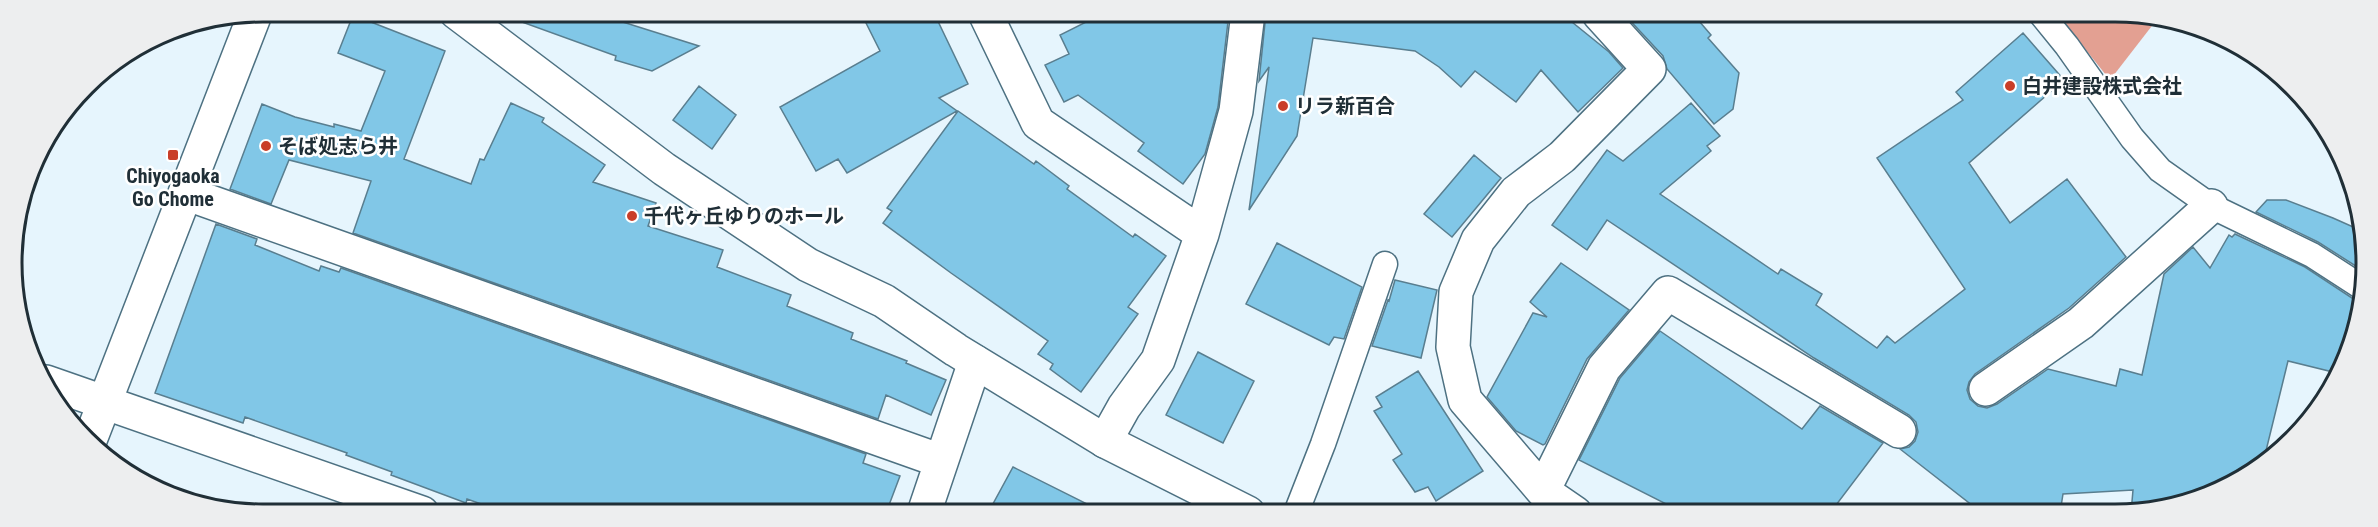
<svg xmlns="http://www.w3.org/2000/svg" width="2378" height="527" font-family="'Roboto Condensed','Noto Sans JP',sans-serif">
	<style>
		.forest { fill: #e3a092 }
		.building { fill: #81c7e7; stroke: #597e8f; stroke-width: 1.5 }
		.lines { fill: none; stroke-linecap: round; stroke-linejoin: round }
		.lane-casing { stroke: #4d7182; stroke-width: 27 }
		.street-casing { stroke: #4d7182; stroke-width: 36 }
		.secondary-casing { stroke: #4d7182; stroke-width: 36 }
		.lane { stroke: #fff; stroke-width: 24 }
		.street { stroke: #fff; stroke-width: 33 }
		.secondary { stroke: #fff; stroke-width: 33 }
		.poi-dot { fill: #c93e28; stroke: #fff; stroke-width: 2 }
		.labels { text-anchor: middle; stroke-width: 5; stroke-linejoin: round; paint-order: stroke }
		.poi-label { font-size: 20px; font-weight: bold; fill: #202f37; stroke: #fff; text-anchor: start }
		.rim { fill: none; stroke: #202f37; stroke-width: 3 }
	</style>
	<rect width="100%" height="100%" fill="#e6f5fd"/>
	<path class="forest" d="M 2057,14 L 2148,14 L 2158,18 L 2110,80 Z"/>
	<path class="building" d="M 509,12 L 591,12 L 699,46 L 652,71 L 615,60 L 616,56 L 508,17 Z
		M 861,13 L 934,13 L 968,84 L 939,98 L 957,111 L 847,173 L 838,159 L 816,171 L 780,107 L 880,51 Z
		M 1104,13 L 1151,13 L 1228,23 L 1229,13 L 1218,107 L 1205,154 L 1183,184 L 1138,151 L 1144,143 L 1078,95 L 1064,102 L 1045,65 L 1069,54 L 1060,35 Z
		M 1266,13 L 1562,14 L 1609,52 L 1623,68 L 1578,112 L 1541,70 L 1516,102 L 1475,71 L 1461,87 L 1439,67 L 1415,51 L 1313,38 L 1297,136 L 1249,210 L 1269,67 L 1259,81 Z
		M 1624,14 L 1693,14 L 1711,35 L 1708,38 L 1739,73 L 1733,109 L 1714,124 L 1667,69 L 1663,56 Z
		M 353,15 L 445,51 L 404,159 L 471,184 L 480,159 L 484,160 L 511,103 L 544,118 L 542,122 L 605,165 L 593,182 L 656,203 L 648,226 L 723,250 L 717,267 L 791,295 L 787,306 L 853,333 L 851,339 L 907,361 L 906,363 L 946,380 L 931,415 L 886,395 L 878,419 L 353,233 L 371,181 L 289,160 L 271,204 L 230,189 L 262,104 L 295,117 L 334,127 L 334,124 L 361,131 L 385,71 L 338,53 Z
		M 2023,33 L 2064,80 L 1969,163 L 2010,223 L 2067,179 L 2126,257 L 2069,308 L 1975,374 L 1969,382 L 1967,390 L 1970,399 L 1978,406 L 1987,408 L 1997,404 L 2048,369 L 2116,386 L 2120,369 L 2142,375 L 2164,274 L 2193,247 L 2210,268 L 2229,235 L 2232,237 L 2235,234 L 2305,267 L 2355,300 L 2362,302 L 2343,364 L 2335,362 L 2333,372 L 2288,361 L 2263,463 L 2225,489 L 2147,513 L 2131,513 L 2133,490 L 2063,494 L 2060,513 L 1982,513 L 1900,449 L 1909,447 L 1915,441 L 1918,432 L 1916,422 L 1909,415 L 1814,358 L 1607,220 L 1587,250 L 1552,225 L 1607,150 L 1623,161 L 1691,103 L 1720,136 L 1707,146 L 1711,151 L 1660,194 L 1778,274 L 1781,269 L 1822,294 L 1816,305 L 1877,348 L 1887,336 L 1895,343 L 1965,289 L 1877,158 L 1963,100 L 1956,92 Z
		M 699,86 L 736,115 L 712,149 L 673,120 Z
		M 958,111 L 1034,164 L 1036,161 L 1069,186 L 1067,189 L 1133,237 L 1135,234 L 1166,256 L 1128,307 L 1138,314 L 1081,392 L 1050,369 L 1053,364 L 1038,354 L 1048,341 L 951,273 L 883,223 L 892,211 L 887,208 Z
		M 1474,155 L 1501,178 L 1452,237 L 1424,214 Z
		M 2267,200 L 2286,200 L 2333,218 L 2360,230 L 2362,270 L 2318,242 L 2256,212 Z
		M 216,224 L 257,239 L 255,245 L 319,271 L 321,266 L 339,272 L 341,268 L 866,454 L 863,463 L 900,476 L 886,513 L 507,513 L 467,499 L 466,503 L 391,475 L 392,472 L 346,455 L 347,453 L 245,417 L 243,423 L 155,393 Z
		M 1277,243 L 1362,287 L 1344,339 L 1334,337 L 1329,345 L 1246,304 Z
		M 1561,263 L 1629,310 L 1587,359 L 1545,444 L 1543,445 L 1516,431 L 1487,397 L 1533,313 L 1547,317 L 1530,302 Z
		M 1395,280 L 1437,290 L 1421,358 L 1372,346 L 1388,300 L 1389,301 Z
		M 1660,331 L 1802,429 L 1820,406 L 1883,443 L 1830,513 L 1684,513 L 1579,460 L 1620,378 Z
		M 1198,352 L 1254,381 L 1223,443 L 1166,415 Z
		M 1418,371 L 1483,471 L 1436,501 L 1428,487 L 1415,492 L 1393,460 L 1402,454 L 1374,411 L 1382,407 L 1376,397 Z
		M 1013,467 L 1105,513 L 988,513 Z"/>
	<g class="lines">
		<g class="lane-casing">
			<path id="lane" d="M 2041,14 L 2067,46 L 2132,138 L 2160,170 L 2211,206 L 2312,255 L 2363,288
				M 1296,513 L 1323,444 L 1385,264"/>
		</g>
		<g class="street-casing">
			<path id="street" d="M 985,13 L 1038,123 L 1202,234
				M 185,193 L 941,461
				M 46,382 L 422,513
				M 1986,389 L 2081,323 L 2211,206
				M 1105,441 L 1124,407 L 1158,360 L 1202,234 L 1236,111 L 1248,13
				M 1543,491 L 1604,368 L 1668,293 L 1899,431
				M 924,513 L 975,362
				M 1575,513 L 1543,491 L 1465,400 L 1453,347 L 1456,292 L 1478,240 L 1516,192 L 1562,157 L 1649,69 L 1599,14"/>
		</g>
		<g class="secondary-casing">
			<path id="secondary" d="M 456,12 L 664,169 L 808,265 L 884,301 L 956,350 L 1105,441 L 1248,513
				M 90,440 L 255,14"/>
		</g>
		<use href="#lane" class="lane"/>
		<use href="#street" class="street"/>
		<use href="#secondary" class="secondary"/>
	</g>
	<g class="poi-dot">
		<circle cx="2010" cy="86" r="6"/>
		<circle cx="1283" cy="106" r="6"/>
		<circle cx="266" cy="146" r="6"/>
		<rect x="167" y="149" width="12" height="12" rx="3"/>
		<circle cx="632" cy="216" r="6"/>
	</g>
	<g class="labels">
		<g class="poi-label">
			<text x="2022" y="93">白井建設株式会社</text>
			<text x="1295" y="113">リラ新百合</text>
			<text x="278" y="153">そば処志ら井</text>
			<text x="173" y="183" text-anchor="middle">Chiyogaoka<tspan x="173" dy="23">Go Chome</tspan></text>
			<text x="644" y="223">千代ヶ丘ゆりのホール</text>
		</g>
	</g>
	<path d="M0 0H2378V527H0ZM263 22H2115A241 241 0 0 1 2356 263V263A241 241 0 0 1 2115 504H263A241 241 0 0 1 22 263V263A241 241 0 0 1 263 22Z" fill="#edeeef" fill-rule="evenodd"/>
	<path class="rim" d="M263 22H2115A241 241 0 0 1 2356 263V263A241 241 0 0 1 2115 504H263A241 241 0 0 1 22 263V263A241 241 0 0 1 263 22Z"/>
</svg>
